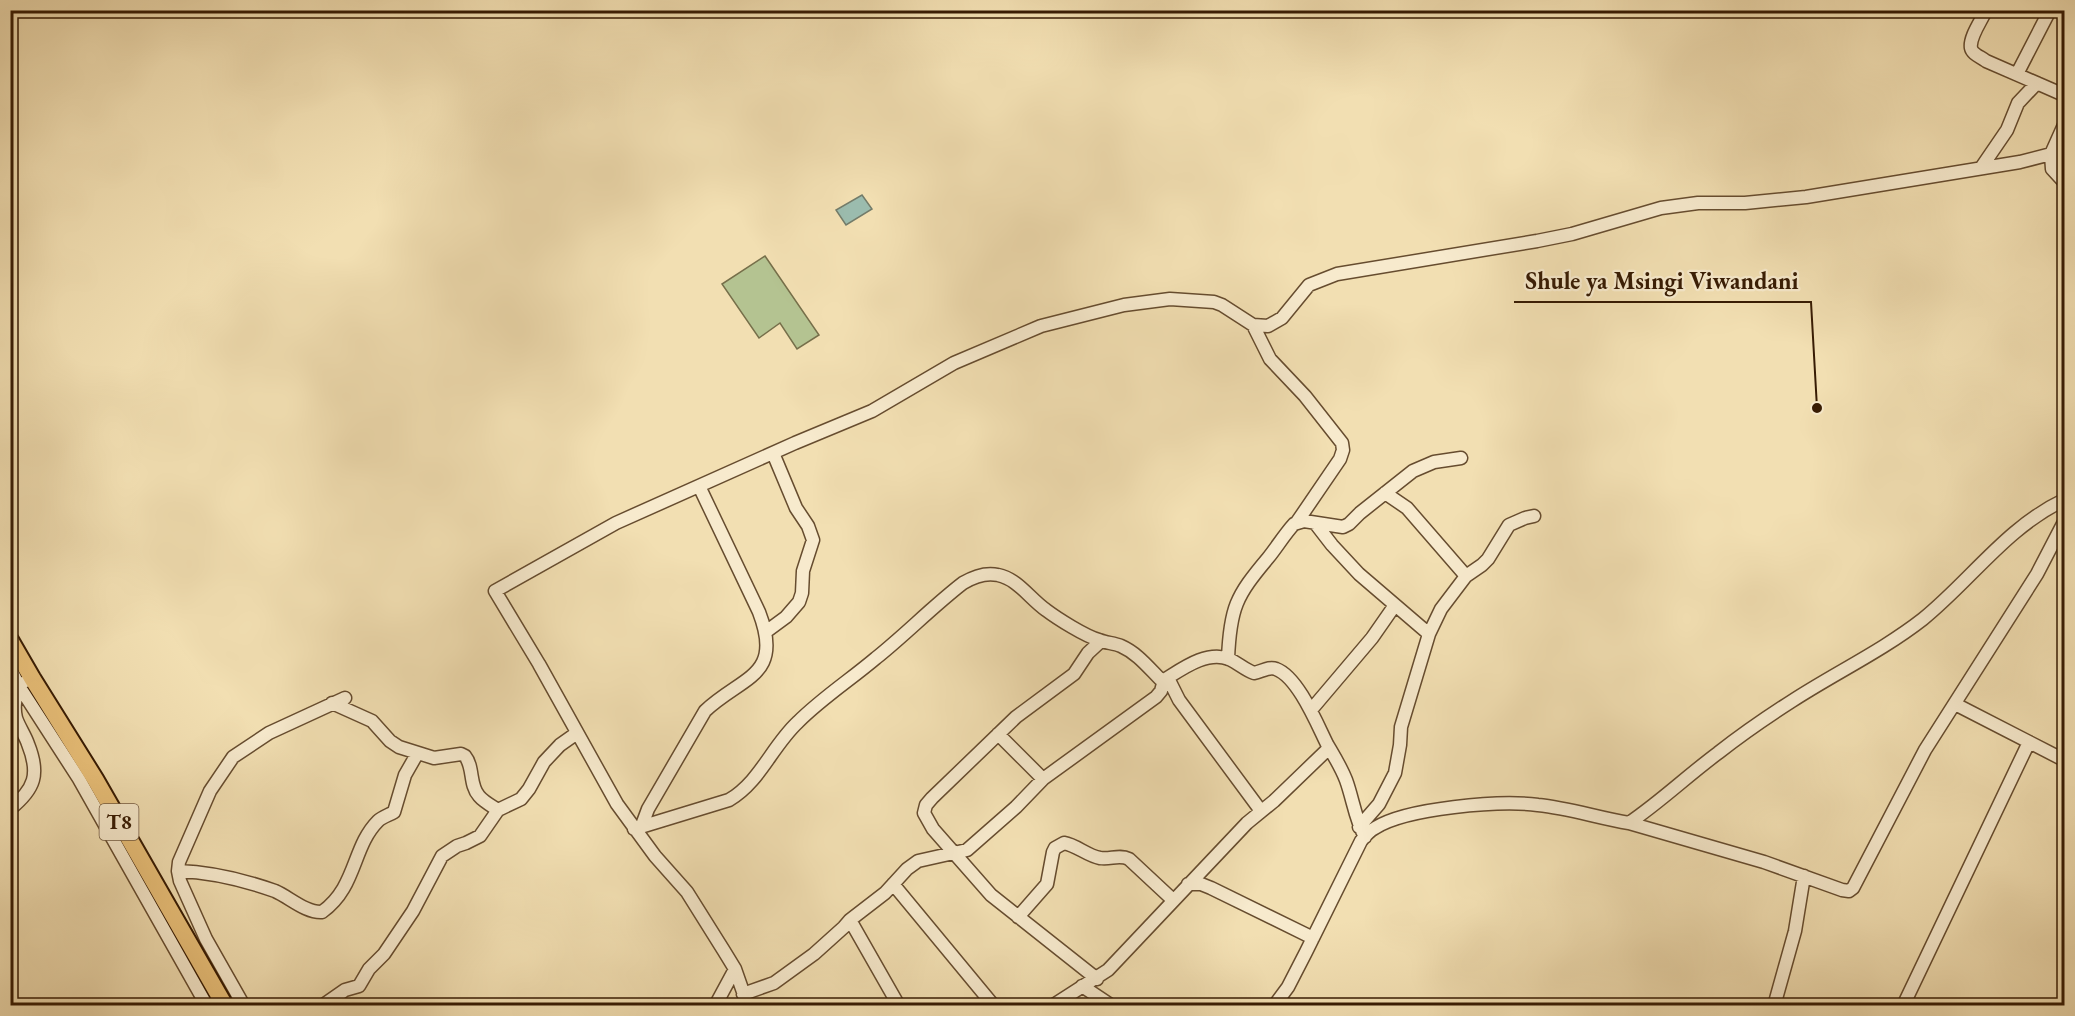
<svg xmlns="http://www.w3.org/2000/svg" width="2075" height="1016" font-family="'EB Garamond',serif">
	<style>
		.park { fill: #b4c391; stroke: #766f4a; stroke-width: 1.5 }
		.water { fill: #9bbcae; stroke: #737c6a; stroke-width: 1.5 }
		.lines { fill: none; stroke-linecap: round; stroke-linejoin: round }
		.minor-casing { stroke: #664c2f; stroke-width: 15 }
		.highway-casing { stroke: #371b03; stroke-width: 20 }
		.minor { stroke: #f7eacd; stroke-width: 12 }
		.highway { stroke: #e9c079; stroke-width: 16 }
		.labels { text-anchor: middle; stroke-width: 4.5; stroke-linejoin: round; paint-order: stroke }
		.shield { fill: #f7eacd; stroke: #715940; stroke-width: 1.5 }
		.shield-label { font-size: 21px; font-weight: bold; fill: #371b03 }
		.leader { fill: none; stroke: #371b03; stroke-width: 2 }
		.callout-dot { fill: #371b03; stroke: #f7eacd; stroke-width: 2 }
		.callout-label { font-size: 24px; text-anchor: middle; font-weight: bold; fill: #371b03; stroke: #f7eacd; stroke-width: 4.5; stroke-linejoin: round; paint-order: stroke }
	</style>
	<rect width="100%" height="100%" fill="#f2dfb2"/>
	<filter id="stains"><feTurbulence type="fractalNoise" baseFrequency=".00333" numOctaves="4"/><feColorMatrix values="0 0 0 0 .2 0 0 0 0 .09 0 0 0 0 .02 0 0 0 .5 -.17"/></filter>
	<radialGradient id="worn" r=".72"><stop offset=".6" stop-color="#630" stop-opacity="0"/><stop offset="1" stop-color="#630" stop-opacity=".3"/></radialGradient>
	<path class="park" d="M 765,256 L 819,335 L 797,349 L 780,323 L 759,338 L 722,284 Z"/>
	<path class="water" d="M 862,195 L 872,209 L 846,225 L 836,210 Z"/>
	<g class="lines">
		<g class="minor-casing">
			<path id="minor" d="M 1986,10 C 1982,20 1969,37 1971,48 C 1972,54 1981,57 1986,61 L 2064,95
				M 2017,74 L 2050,10
				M 2064,125 L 2051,154 L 2052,169 L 2064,182
				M 1981,168 L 2007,130 L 2018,103 L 2037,83
				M 1253,325 L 1270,359 L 1305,396 L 1342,443 L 1343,450 L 1340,459 L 1297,522
				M 1385,493 L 1407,508 L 1466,576
				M 1315,523 L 1332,545 L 1359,574 L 1429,634
				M 767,631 L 786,617 L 799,602 L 802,593 L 803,571 L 813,540 L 808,526 L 796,508 L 773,453
				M 1228,659 C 1230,608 1236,596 1268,558 C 1277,547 1284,535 1294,524 L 1304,521 L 1343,527 L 1349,524 L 1360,513 L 1413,471 L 1434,462 L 1461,458
				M 10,668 L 19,686 L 79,779 L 207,1006
				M 1168,678 L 1179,700 L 1261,811
				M 332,703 L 372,721 L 390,741 L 399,747 L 434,758 L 461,754 L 465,756 C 474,767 469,785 479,796 C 484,802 492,806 498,810
				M 1955,704 L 2064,760
				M 1311,710 L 1372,638 L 1395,605
				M 998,734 L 1043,779
				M 10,809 C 35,789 40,774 28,744 C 25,735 19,727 16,718 C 13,706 16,696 19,686 L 23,683
				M 1629,823 L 1764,862 L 1842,890 L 1849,891 L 1853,888 L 1925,750 L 2037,574 L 2064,522
				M 642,825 L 648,809 L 705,711 C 742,676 784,677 759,612 L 699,486
				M 1359,827 L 1379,804 L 1395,773 L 1400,745 L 1401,727 L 1429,634 L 1441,609 L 1466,576 L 1482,565 L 1488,559 L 1509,525 L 1525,518 L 1534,516
				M 634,829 L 729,800 C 760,782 772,746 798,722 C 822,698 850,680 876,658 C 906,634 932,607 963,583 C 973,577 985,572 998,575 C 1018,579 1030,599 1046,610 C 1058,619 1085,636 1099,640 C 1106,643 1114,643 1121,646 C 1137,653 1148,667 1160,679 L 1164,680 C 1182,669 1207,650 1229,659 C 1238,663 1245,670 1254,673 C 1261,672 1269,666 1276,669 C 1298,677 1317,724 1327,744 C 1334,756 1341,767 1346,780 C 1353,799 1355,819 1365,837
				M 178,871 C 210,872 244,880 275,891 C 289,897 306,913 322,912 C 357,887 352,847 378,821 C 382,817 389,815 394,812 L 405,775 L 417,754
				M 893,884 L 994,1006
				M 1188,884 L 1201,884 L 1211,888 L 1313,938
				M 1018,917 L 1047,884 L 1053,852 L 1055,848 L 1064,843 C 1076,845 1088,856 1100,858 C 1110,860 1119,854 1129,859 L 1173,900
				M 850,920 L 899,1006
				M 1097,979 L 991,895 L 933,829 L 924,813 L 926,805 L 932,798 L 1016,717 L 1074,674 L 1088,653 L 1101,641
				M 1082,986 L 1112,1006
				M 743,994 L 774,983 L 814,954 L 844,927 L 850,920 L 885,893 L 907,869 L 918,861 L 967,850 L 1016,807 L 1043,779 L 1156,697 L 1161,691 L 1164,680
				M 244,1006 L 206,939 L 180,881 L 178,871 L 179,862 L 210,791 L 233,757 L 269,733 L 345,698
				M 322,1006 L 345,990 L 359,986 L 369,969 L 384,954 L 413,911 L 442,856 L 457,846 L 466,843 L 480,836 L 498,810 L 521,799 L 529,789 L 544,762 L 560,745 L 577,733
				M 715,1006 L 735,969
				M 748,1006 L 735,969 L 724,951 L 687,892 L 655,856 L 617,804 L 539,664 L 495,591 L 616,523 L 795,443 L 872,411 L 954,363 L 1041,326 L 1124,305 L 1170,299 L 1214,302 L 1222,305 L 1253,325 L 1268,326 L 1282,318 L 1309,285 L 1337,274 L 1537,241 L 1572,234 L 1661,208 L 1698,203 L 1745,203 L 1806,197 L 2020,162 L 2051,154 L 2064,148
				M 1052,1006 L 1108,970 L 1247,823 L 1274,801 L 1329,748
				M 1274,1006 L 1288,987 L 1306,952 L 1361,841 C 1365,836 1369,831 1375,828 C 1406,808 1500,800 1538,805 C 1569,808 1598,818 1629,823 C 1660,802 1687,776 1718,753 C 1741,735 1767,717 1792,701 C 1835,673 1882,651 1923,619 C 1971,580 2007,527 2064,500
				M 1774,1006 L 1795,931 L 1804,876
				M 1903,1006 L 2029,742"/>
		</g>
		<g class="highway-casing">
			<path id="highway" d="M 10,640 L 32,678 L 95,779 L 225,1006"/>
		</g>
		<use href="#minor" class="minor"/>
		<use href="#highway" class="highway"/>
	</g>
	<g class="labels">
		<rect class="shield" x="99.5" y="804" width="39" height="36" rx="4.5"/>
		<g class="shield-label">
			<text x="119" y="829">T8</text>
		</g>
	</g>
	<path class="leader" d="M1817 408L1811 302H1514"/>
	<circle class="callout-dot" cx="1817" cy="408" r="6"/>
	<g class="callout-label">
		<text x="1662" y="289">Shule ya Msingi Viwandani</text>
	</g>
	<rect width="2075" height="1016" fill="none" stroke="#f2dfb2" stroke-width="36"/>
	<rect x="12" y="12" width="2051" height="992" fill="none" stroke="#371b03" stroke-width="3"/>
	<rect x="18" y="18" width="2039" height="980" fill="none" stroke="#371b03" stroke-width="1.5"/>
	<rect width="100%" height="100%" filter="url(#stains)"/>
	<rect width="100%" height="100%" fill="url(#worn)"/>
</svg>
